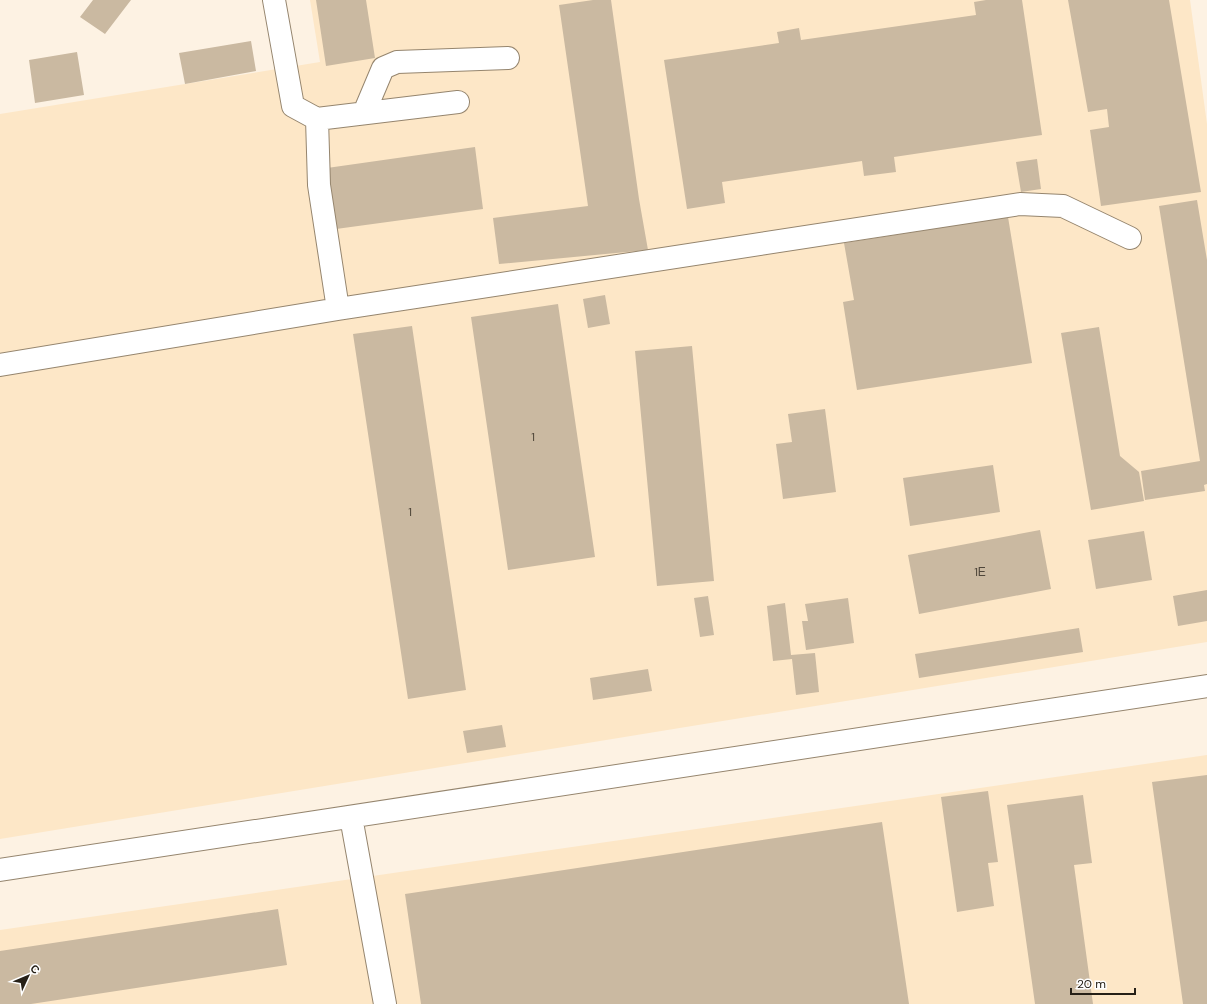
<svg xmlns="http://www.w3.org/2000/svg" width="1207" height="1004" font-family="'DM Sans',sans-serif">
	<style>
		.built { fill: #fde7c7 }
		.building { fill: #cab9a1 }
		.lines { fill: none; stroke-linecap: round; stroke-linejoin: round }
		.minor-casing { stroke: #95856e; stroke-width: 24 }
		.minor { stroke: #fff; stroke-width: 22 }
		.labels { text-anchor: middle; stroke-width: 3.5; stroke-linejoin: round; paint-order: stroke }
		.number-label { font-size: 12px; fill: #4f463a }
	</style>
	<rect width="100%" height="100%" fill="#fdf2e3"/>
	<path class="built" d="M 310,0 L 1190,0 L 1207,124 L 1207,642 L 0,839 L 0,114 L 320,62 Z
		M 1207,755 L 1207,1004 L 0,1004 L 0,930 Z"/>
	<path class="building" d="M 93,0 L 131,0 L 105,34 L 80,17 Z
		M 316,0 L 366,0 L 375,58 L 326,66 Z
		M 593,0 L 611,0 L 639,199 L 648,250 L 499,264 L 493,218 L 588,206 L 559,5 Z
		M 986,0 L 1022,0 L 1042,135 L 894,157 L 896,172 L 864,176 L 862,161 L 722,182 L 725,203 L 687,209 L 664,60 L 779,43 L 777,32 L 799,28 L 801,40 L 976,15 L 974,2 Z
		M 1068,0 L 1169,0 L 1201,192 L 1101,206 L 1090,130 L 1109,127 L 1107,109 L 1088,112 Z
		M 251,41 L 256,71 L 185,84 L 179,53 Z
		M 77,52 L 84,95 L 35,103 L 29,60 Z
		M 475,147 L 483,209 L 336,229 L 327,168 Z
		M 1037,159 L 1041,189 L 1021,192 L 1016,162 Z
		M 1197,200 L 1207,260 L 1207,484 L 1204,485 L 1205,491 L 1145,500 L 1141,471 L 1200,461 L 1159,206 Z
		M 1008,217 L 1032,363 L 857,390 L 843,302 L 854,300 L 844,243 Z
		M 605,295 L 610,324 L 588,328 L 583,299 Z
		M 558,304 L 595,557 L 508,570 L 471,317 Z
		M 412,326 L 466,690 L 408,699 L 353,334 Z
		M 1099,327 L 1120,456 L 1139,472 L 1144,501 L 1091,510 L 1061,333 Z
		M 692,346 L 714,581 L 657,586 L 635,351 Z
		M 825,409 L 836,492 L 783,499 L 776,444 L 792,442 L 788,414 Z
		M 993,465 L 1000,512 L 910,526 L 903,478 Z
		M 1040,530 L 1051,589 L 919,614 L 908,555 Z
		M 1144,531 L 1152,580 L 1096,589 L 1088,540 Z
		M 1207,590 L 1207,621 L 1178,626 L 1173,596 Z
		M 708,596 L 714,635 L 700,637 L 694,598 Z
		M 848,598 L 854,643 L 806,650 L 802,621 L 808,621 L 805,604 Z
		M 785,603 L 791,655 L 815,653 L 819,692 L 796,695 L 792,659 L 773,661 L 767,606 Z
		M 1079,628 L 1083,652 L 919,678 L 915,654 Z
		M 648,669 L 652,691 L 593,700 L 590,678 Z
		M 502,725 L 506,747 L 467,753 L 463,731 Z
		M 1207,775 L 1207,1004 L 1183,1004 L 1152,782 Z
		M 988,791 L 998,862 L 988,863 L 994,906 L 957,912 L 941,797 Z
		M 1083,795 L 1092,863 L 1074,865 L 1093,1004 L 1035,1004 L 1007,805 Z
		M 882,822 L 909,1004 L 421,1004 L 405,894 Z
		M 278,909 L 287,965 L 31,1004 L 0,1004 L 0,951 Z"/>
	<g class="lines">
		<g class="minor-casing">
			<path id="minor" d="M 274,0 L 293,106 L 317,119 L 319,185 L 338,309
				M 364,113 L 383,68 L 397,62 L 508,58
				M 317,119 L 458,102
				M 0,365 L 338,309 L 1020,204 L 1063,206 L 1130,238
				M 351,817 L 385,1004
				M 0,870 L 1207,686"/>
		</g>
		<use href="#minor" class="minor"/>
	</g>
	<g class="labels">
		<g class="number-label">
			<text x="533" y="441">1</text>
			<text x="410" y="516">1</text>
			<text x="980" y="576">1Е</text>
		</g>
	</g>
	<g transform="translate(28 976) rotate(46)" stroke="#ffffff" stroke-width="3" paint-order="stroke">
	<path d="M0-3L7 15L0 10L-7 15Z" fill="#262017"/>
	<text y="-6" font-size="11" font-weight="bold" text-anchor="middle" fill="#262017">С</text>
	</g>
	<path d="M1071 988v6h64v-6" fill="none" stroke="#262017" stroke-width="2"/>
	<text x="1077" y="988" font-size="12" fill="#262017" stroke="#ffffff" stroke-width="3" paint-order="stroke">20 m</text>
</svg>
